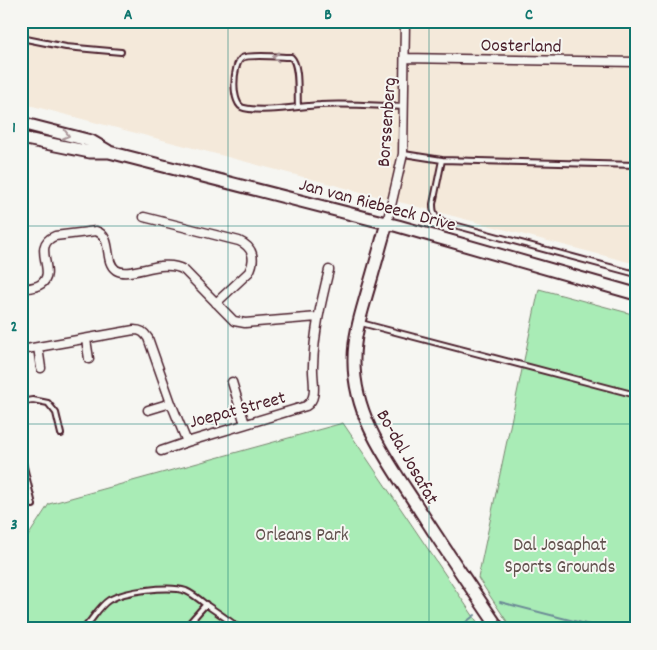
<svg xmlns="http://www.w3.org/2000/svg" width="657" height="650" font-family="Dekko,sans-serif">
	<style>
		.built { fill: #f4e9da }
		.green { fill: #a9ecb6; stroke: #7a8670 }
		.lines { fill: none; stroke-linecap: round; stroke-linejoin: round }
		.stream { stroke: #6c8b96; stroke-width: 2 }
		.lane-casing { stroke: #4a1f2b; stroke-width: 8 }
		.street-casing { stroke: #4a1f2b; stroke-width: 11 }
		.secondary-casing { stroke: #4a1f2b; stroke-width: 15 }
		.lane { stroke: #f6f6f2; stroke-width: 4 }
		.street { stroke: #f6f6f2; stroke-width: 8 }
		.secondary { stroke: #f6f6f2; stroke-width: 11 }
		.oneway { stroke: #a99598 }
		.grid { fill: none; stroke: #0f766e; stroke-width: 1; stroke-opacity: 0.55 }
		.labels { text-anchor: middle; stroke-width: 4; stroke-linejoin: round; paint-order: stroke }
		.street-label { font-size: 19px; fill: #4a1f2b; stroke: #f6f6f2 }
		.park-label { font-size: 19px; fill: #62524e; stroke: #f6f6f2 }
		.neatline { fill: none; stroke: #0f766e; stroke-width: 2 }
		.grid-label { font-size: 16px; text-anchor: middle; font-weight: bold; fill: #0f766e }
	</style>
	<rect width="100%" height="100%" fill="#f6f6f2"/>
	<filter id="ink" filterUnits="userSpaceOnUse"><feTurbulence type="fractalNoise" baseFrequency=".02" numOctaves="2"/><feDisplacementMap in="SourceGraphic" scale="10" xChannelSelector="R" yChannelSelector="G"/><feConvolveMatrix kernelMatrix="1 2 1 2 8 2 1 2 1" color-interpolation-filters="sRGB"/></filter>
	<g filter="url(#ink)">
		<path class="built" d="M 21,21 L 636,21 L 636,264 L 21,103 Z"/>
		<path class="green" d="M 539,289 L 636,315 L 636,629 L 512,629 L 478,578 Z
			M 343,423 L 482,629 L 21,629 L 21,547 L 49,504 Z"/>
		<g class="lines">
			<path class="stream" d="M 500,602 L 605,629
				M 461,629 L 466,622 L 475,615"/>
			<g class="lane-casing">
				<path id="lane" d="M 21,38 L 66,47 L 121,52
					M 298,106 C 297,94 300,65 291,57 C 283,57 248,54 242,58 C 232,64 231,106 244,108 C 265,113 299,106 320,105 C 348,103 377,106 404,107
					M 404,154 L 442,160 L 636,165
					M 442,160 L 433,204 C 433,213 435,218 443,222 L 636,274
					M 361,323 L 636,395
					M 21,402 L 33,400 L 48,403 L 56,413 L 61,434
					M 21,454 L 33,505
					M 21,494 L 30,493
					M 83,629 C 93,620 98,607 109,600 C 125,591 169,585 186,591 C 193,594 199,599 205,604 C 217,612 229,620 240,629
					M 184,629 L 206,604
					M 633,629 L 636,620"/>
			</g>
			<g class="street-casing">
				<path id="street" d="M 405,58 L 636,62
					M 144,217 L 239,241 C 253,247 256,259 249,272 L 216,303
					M 387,223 L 403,154 L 405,21
					M 21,289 C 27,288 36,288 41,284 C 58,272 30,246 55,236 L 96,231 C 114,237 103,261 116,270 C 130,279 162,257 184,270 L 234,321 L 245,323 L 318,317
					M 86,339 L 89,359
					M 38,347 L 41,368
					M 21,350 L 134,330 C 141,330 144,332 148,338 L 171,403 L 187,442 L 306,406 C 319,398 312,380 313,366 C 314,333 321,302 329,270
					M 232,382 L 245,424
					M 148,410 L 171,403
					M 161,451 L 187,442"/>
			</g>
			<g class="secondary-casing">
				<path id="secondary" d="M 21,123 L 91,141 L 108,151
					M 21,138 L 90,152 L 109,152 L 398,226 L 636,294
					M 387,223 C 380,247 374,270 367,293 C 361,314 354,336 354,359 C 353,416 388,461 417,506 C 444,548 471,588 499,629"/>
			</g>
			<use href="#lane" class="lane"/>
			<use href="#street" class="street"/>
			<use href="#secondary" class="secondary"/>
		</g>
		<defs><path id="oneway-chevron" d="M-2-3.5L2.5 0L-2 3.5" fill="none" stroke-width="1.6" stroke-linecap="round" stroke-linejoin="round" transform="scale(1.25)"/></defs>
		<g class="oneway">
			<use href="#oneway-chevron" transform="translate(276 57) rotate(-179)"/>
			<use href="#oneway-chevron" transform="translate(66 135) rotate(15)"/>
		</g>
	</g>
	<path class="grid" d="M 228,21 L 228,629M 429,21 L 429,629M 21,226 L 636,226M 21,424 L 636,424"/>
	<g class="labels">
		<g class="street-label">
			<text transform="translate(521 44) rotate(1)" y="7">Oosterland</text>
			<text transform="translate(385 122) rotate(-86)" y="7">Borssenberg</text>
			<text transform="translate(378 203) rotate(15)" y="7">Jan van Riebeeck Drive</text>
			<text transform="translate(237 408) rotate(-15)" y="7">Joepat Street</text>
			<text transform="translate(409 456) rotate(60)" y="7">Bo-dal Josafat</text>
		</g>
		<g class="park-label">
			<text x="302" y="540">Orleans Park</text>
			<text x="560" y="550">Dal Josaphat<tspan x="560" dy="22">Sports Grounds</tspan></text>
		</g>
	</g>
	<rect width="657" height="650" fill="none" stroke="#f6f6f2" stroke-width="55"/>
	<rect x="28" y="28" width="602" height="594" class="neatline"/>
	<g class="grid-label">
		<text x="128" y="19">A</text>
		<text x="328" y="19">B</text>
		<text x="529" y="19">C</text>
		<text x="14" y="132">1</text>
		<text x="14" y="331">2</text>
		<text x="14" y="529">3</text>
	</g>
</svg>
